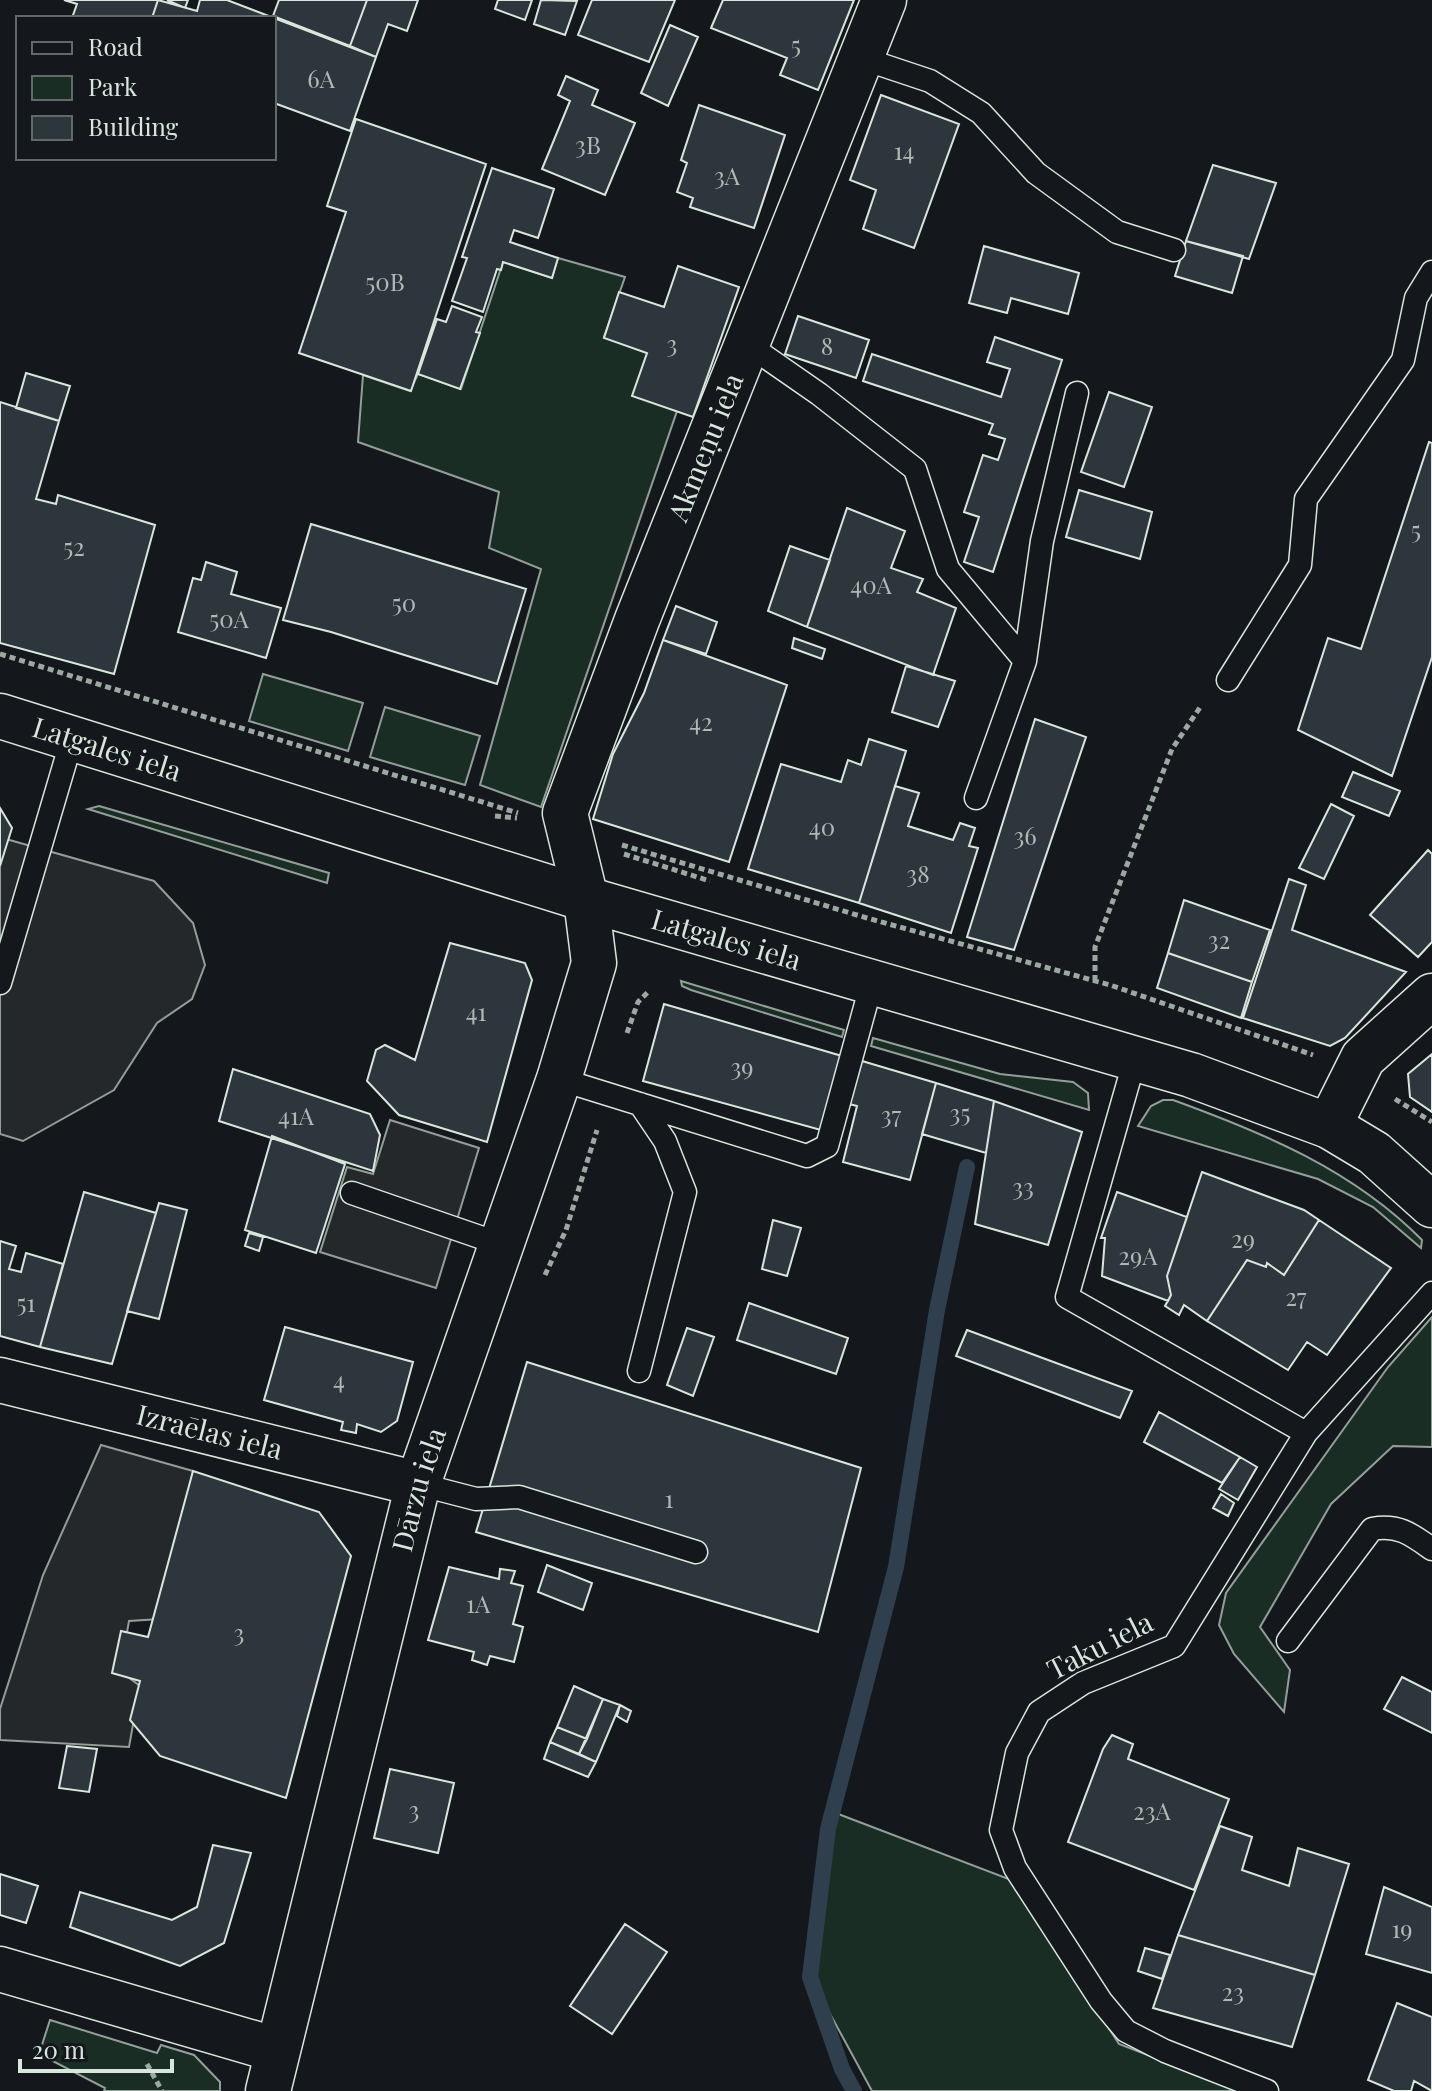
<svg xmlns="http://www.w3.org/2000/svg" width="1432" height="2091" font-family="'Playfair Display',serif">
	<style>
		.green { fill: #1a2d24; stroke: #939e99; stroke-width: 2 }
		.parking { fill: #24282b; stroke: #939e99; stroke-width: 2 }
		.lines { fill: none; stroke-linecap: round; stroke-linejoin: round }
		.stream { stroke: #2f3f4d; stroke-width: 16 }
		.building { fill: #2c363c; stroke: #d8e6dc; stroke-width: 2 }
		.lane-casing { stroke: #d8e6dc; stroke-width: 25 }
		.street-casing { stroke: #d8e6dc; stroke-width: 47 }
		.primary-casing { stroke: #d8e6dc; stroke-width: 47 }
		.path { stroke: #9da8a2; stroke-width: 5; stroke-dasharray: 6 4; stroke-linecap: butt }
		.lane { stroke: #14181c; stroke-width: 22 }
		.street { stroke: #14181c; stroke-width: 44 }
		.primary { stroke: #14181c; stroke-width: 44 }
		.labels { text-anchor: middle; stroke-width: 6; stroke-linejoin: round; paint-order: stroke }
		.number-label { font-size: 24px; fill: #adbab4 }
		.street-label { font-size: 28px; fill: #d8e6dc; stroke: #14181c }
	</style>
	<rect width="100%" height="100%" fill="#14181c"/>
	<path class="green" d="M 558,258 L 625,277 L 604,337 L 647,353 L 677,411 L 541,807 L 480,785 L 541,569 L 489,548 L 499,492 L 358,442 L 363,375 L 410,391 L 418,374 L 461,389 L 503,262 L 552,278 Z
		M 263,674 L 363,703 L 348,751 L 249,721 Z
		M 385,707 L 480,736 L 465,785 L 370,757 Z
		M 99,806 L 329,873 L 327,883 L 88,809 Z
		M 681,981 L 844,1030 L 842,1037 L 691,990 L 682,986 Z
		M 873,1038 L 1000,1074 L 1073,1082 L 1088,1093 L 1089,1110 L 871,1046 Z
		M 1163,1100 L 1173,1100 C 1264,1133 1353,1170 1422,1240 L 1421,1248 L 1373,1207 L 1318,1179 L 1138,1126 L 1151,1106 Z
		M 1432,1317 L 1432,1447 L 1393,1446 L 1331,1504 L 1260,1627 L 1290,1670 L 1284,1712 L 1234,1654 L 1219,1625 L 1226,1593 L 1388,1367 Z
		M 833,1812 L 1014,1881 L 1119,2044 L 1240,2091 L 872,2091 L 810,1977 Z
		M 50,2020 L 157,2053 L 161,2045 L 194,2055 L 220,2082 L 220,2091 L 104,2091 L 105,2088 L 39,2054 Z"/>
	<path class="parking" d="M 6,839 L 154,881 L 193,923 L 205,965 L 192,999 L 157,1023 L 114,1090 L 23,1141 L 0,1134 L 0,861 Z
		M 390,1120 L 479,1148 L 436,1288 L 320,1252 L 347,1167 L 373,1174 Z
		M 101,1445 L 193,1471 L 160,1619 L 129,1621 L 120,1671 L 140,1686 L 129,1747 L 0,1740 L 0,1709 L 43,1575 Z"/>
	<g class="lines">
		<path class="stream" d="M 854,2091 L 842,2069 L 810,1977 L 828,1829 L 896,1567 L 937,1310 L 967,1167"/>
	</g>
	<path class="building" d="M 64,0 L 158,0 L 152,18 L 72,18 L 77,4 Z
		M 158,0 L 197,11 L 200,0 L 227,0 L 376,57 L 350,131 L 274,103 L 274,18 L 152,18 Z
		M 167,0 L 188,0 L 185,8 Z
		M 279,0 L 367,0 L 350,46 L 273,16 Z
		M 367,0 L 418,0 L 407,31 L 388,24 L 376,57 L 350,46 Z
		M 498,0 L 532,0 L 525,20 L 495,9 Z
		M 541,0 L 577,1 L 565,35 L 534,24 Z
		M 592,0 L 675,0 L 649,62 L 578,35 Z
		M 723,0 L 854,0 L 818,90 L 780,75 L 787,58 L 711,28 Z
		M 670,25 L 698,37 L 668,106 L 641,93 Z
		M 566,76 L 598,90 L 592,105 L 635,123 L 605,195 L 542,169 L 570,101 L 558,95 Z
		M 881,95 L 959,124 L 914,248 L 863,229 L 876,190 L 850,180 Z
		M 699,105 L 785,135 L 754,228 L 690,207 L 693,198 L 677,192 L 687,163 L 681,160 Z
		M 356,119 L 486,164 L 411,391 L 299,353 L 346,212 L 327,206 Z
		M 1213,165 L 1276,183 L 1249,259 L 1186,241 Z
		M 492,168 L 554,189 L 538,238 L 514,230 L 510,242 L 558,258 L 552,278 L 503,262 L 501,270 L 497,269 L 483,312 L 452,301 L 467,258 L 462,257 Z
		M 1186,241 L 1243,256 L 1232,293 L 1175,276 Z
		M 984,246 L 1079,273 L 1068,314 L 1011,298 L 1007,313 L 969,303 Z
		M 678,266 L 739,287 L 693,417 L 632,396 L 647,353 L 604,338 L 619,292 L 664,307 Z
		M 452,306 L 482,317 L 476,332 L 480,333 L 460,389 L 418,374 L 437,319 L 446,322 Z
		M 798,316 L 869,340 L 856,378 L 785,354 Z
		M 995,337 L 1062,360 L 993,572 L 964,562 L 979,517 L 964,512 L 983,455 L 998,460 L 1005,439 L 989,434 L 993,424 L 863,381 L 872,354 L 1001,397 L 1010,369 L 987,362 Z
		M 26,373 L 70,386 L 59,421 L 16,408 Z
		M 1109,392 L 1152,407 L 1124,487 L 1081,472 Z
		M 0,402 L 59,421 L 36,499 L 56,504 L 58,495 L 155,525 L 114,674 L 0,643 Z
		M 1429,442 L 1432,443 L 1432,657 L 1392,776 L 1298,730 L 1328,638 L 1361,649 Z
		M 1079,490 L 1152,512 L 1140,559 L 1066,537 Z
		M 847,508 L 905,531 L 891,568 L 923,579 L 917,592 L 956,608 L 933,675 L 807,627 Z
		M 311,524 L 526,589 L 497,684 L 331,632 L 283,620 Z
		M 790,546 L 830,560 L 807,627 L 768,611 Z
		M 206,562 L 237,572 L 231,594 L 281,608 L 266,658 L 178,632 L 193,578 L 201,580 Z
		M 676,606 L 717,622 L 706,654 L 663,640 Z
		M 794,638 L 825,649 L 822,659 L 792,648 Z
		M 663,640 L 787,685 L 729,862 L 593,819 L 613,754 L 644,693 Z
		M 906,666 L 955,681 L 938,727 L 892,712 Z
		M 1035,719 L 1086,737 L 1014,950 L 967,937 Z
		M 869,739 L 906,751 L 859,903 L 748,869 L 781,764 L 841,782 L 848,760 L 861,765 Z
		M 1353,772 L 1400,791 L 1389,816 L 1342,797 Z
		M 895,786 L 919,793 L 908,826 L 953,840 L 960,823 L 975,828 L 969,846 L 978,848 L 951,933 L 859,903 Z
		M 1331,804 L 1354,816 L 1324,879 L 1299,868 Z
		M 0,808 L 12,828 L 0,866 Z
		M 1428,850 L 1432,854 L 1432,942 L 1418,957 L 1370,915 Z
		M 1289,879 L 1306,885 L 1292,930 L 1406,972 L 1345,1038 L 1330,1046 L 1243,1018 Z
		M 1184,900 L 1270,930 L 1252,982 L 1168,953 Z
		M 450,943 L 525,963 L 532,980 L 487,1142 L 399,1115 L 367,1081 L 376,1050 L 385,1045 L 415,1060 Z
		M 1168,953 L 1252,982 L 1241,1018 L 1157,988 Z
		M 664,1004 L 842,1056 L 821,1130 L 643,1081 Z
		M 1432,1054 L 1432,1112 L 1410,1097 L 1408,1074 Z
		M 862,1061 L 936,1083 L 910,1180 L 843,1162 L 857,1106 L 849,1104 Z
		M 233,1069 L 370,1114 L 380,1135 L 373,1171 L 219,1121 Z
		M 936,1083 L 994,1101 L 986,1153 L 922,1134 Z
		M 994,1101 L 1082,1132 L 1048,1245 L 975,1224 Z
		M 272,1136 L 345,1164 L 316,1253 L 245,1230 Z
		M 1202,1172 L 1304,1210 L 1319,1220 L 1284,1275 L 1267,1263 L 1266,1267 L 1247,1260 L 1207,1321 L 1184,1305 L 1179,1315 L 1165,1306 L 1171,1295 L 1167,1276 Z
		M 84,1192 L 156,1213 L 112,1364 L 40,1347 Z
		M 1117,1192 L 1187,1217 L 1167,1276 L 1171,1295 L 1168,1301 L 1102,1276 L 1105,1238 L 1101,1238 Z
		M 159,1203 L 187,1210 L 159,1319 L 127,1311 Z
		M 773,1220 L 801,1228 L 787,1276 L 762,1269 Z
		M 1319,1220 L 1391,1268 L 1327,1355 L 1307,1342 L 1288,1370 L 1207,1321 L 1247,1260 L 1266,1267 L 1267,1263 L 1284,1275 Z
		M 249,1233 L 263,1237 L 259,1251 L 245,1246 Z
		M 0,1241 L 16,1246 L 9,1269 L 21,1272 L 26,1253 L 63,1264 L 40,1347 L 0,1336 Z
		M 749,1303 L 848,1338 L 836,1374 L 737,1340 Z
		M 285,1327 L 413,1362 L 397,1421 L 381,1432 L 357,1424 L 356,1433 L 341,1430 L 343,1422 L 264,1400 Z
		M 687,1328 L 714,1337 L 693,1396 L 667,1385 Z
		M 967,1330 L 1132,1391 L 1120,1418 L 956,1356 Z
		M 527,1362 L 861,1468 L 818,1632 L 476,1532 Z
		M 1159,1412 L 1240,1457 L 1222,1483 L 1144,1442 Z
		M 1240,1457 L 1257,1467 L 1238,1500 L 1219,1489 Z
		M 193,1471 L 319,1512 L 351,1556 L 286,1798 L 160,1756 L 130,1720 L 140,1681 L 112,1673 L 121,1631 L 148,1637 Z
		M 1221,1494 L 1234,1503 L 1228,1516 L 1213,1508 Z
		M 547,1565 L 592,1583 L 583,1610 L 538,1592 Z
		M 449,1567 L 499,1579 L 500,1569 L 515,1571 L 511,1583 L 523,1586 L 513,1624 L 523,1627 L 514,1662 L 490,1656 L 487,1665 L 472,1660 L 474,1652 L 428,1640 Z
		M 1402,1677 L 1432,1692 L 1432,1733 L 1384,1709 Z
		M 574,1686 L 603,1699 L 587,1739 L 557,1727 Z
		M 603,1699 L 620,1705 L 596,1762 L 579,1754 Z
		M 620,1705 L 631,1711 L 627,1722 L 617,1716 Z
		M 557,1727 L 587,1739 L 579,1754 L 550,1742 Z
		M 1112,1735 L 1133,1744 L 1128,1759 L 1229,1799 L 1194,1890 L 1068,1842 L 1103,1749 Z
		M 550,1742 L 596,1762 L 588,1777 L 544,1759 Z
		M 67,1746 L 97,1749 L 89,1792 L 59,1788 Z
		M 390,1769 L 454,1783 L 438,1853 L 374,1838 Z
		M 1220,1826 L 1252,1837 L 1242,1870 L 1289,1886 L 1298,1848 L 1349,1864 L 1315,1975 L 1178,1935 Z
		M 213,1845 L 251,1853 L 224,1943 L 180,1966 L 70,1927 L 80,1892 L 172,1920 L 197,1907 Z
		M 0,1874 L 38,1886 L 26,1923 L 0,1915 Z
		M 1384,1887 L 1432,1907 L 1432,1973 L 1366,1954 Z
		M 625,1924 L 667,1952 L 612,2034 L 570,2006 Z
		M 1178,1935 L 1315,1975 L 1292,2047 L 1153,2008 Z
		M 1145,1948 L 1170,1955 L 1162,1979 L 1138,1971 Z
		M 1397,2003 L 1432,2017 L 1432,2091 L 1414,2081 L 1411,2091 L 1394,2091 L 1368,2080 Z"/>
	<g class="lines">
		<g class="lane-casing">
			<path id="lane" d="M 861,58 L 930,81 L 981,113 L 1036,173 L 1117,232 L 1174,250
				M 747,344 L 819,394 L 915,469 L 948,569 L 1025,661 L 976,798
				M 1025,661 L 1042,541 L 1077,393
				M 1228,680 L 1300,565 L 1306,499 L 1403,360 L 1416,298 L 1432,272
				M 0,983 L 72,739
				M 1135,1059 L 1067,1297 L 1306,1433
				M 559,1079 L 807,1156 L 827,1146 L 872,982
				M 352,1193 L 500,1244
				M 639,1371 L 685,1192 L 665,1141 L 640,1104
				M 418,1484 L 476,1499 L 519,1497 L 696,1552
				M 1288,1641 L 1372,1529 C 1398,1524 1411,1534 1432,1549
				M 1267,2091 L 1165,2051 L 1126,2031 L 1101,2001 L 1015,1868 L 1001,1830 L 1017,1753 L 1039,1712 L 1083,1683 L 1174,1646 L 1306,1433 L 1432,1293"/>
		</g>
		<g class="street-casing">
			<g id="street">
				<path d="M 1329,1126 L 1363,1058 L 1432,996"/>
				<path id="s1" d="M 0,1380 L 418,1484"/>
				<path d="M 0,1969 L 277,2050"/>
				<path id="s2" d="M 268,2091 L 418,1484 L 559,1079 L 594,963 L 586,899 L 565,813 L 637,620 L 884,0"/>
			</g>
		</g>
		<g class="primary-casing">
			<g id="primary">
				<path id="s3" d="M 0,716 L 586,899 L 1191,1075 L 1329,1126 L 1374,1153 L 1432,1205"/>
			</g>
		</g>
		<path class="path" d="M 0,654 L 518,813
			M 495,816 L 517,818
			M 622,845 L 867,918 L 1110,985 L 1313,1055
			M 624,854 L 710,881
			M 1095,981 L 1095,947 L 1172,749 L 1201,706
			M 627,1033 L 638,1002 L 648,992
			M 1395,1099 L 1432,1122
			M 545,1275 L 566,1230 L 597,1130
			M 147,2064 L 162,2091"/>
		<use href="#lane" class="lane"/>
		<use href="#street" class="street"/>
		<use href="#primary" class="primary"/>
	</g>
	<g class="labels">
		<g class="number-label">
			<text x="796" y="54">5</text>
			<text x="321" y="88">6A</text>
			<text x="588" y="154">3B</text>
			<text x="904" y="160">14</text>
			<text x="727" y="185">3A</text>
			<text x="385" y="291">50B</text>
			<text x="672" y="353">3</text>
			<text x="827" y="355">8</text>
			<text x="1416" y="539">5</text>
			<text x="74" y="556">52</text>
			<text x="871" y="594">40A</text>
			<text x="404" y="612">50</text>
			<text x="229" y="628">50A</text>
			<text x="701" y="731">42</text>
			<text x="822" y="836">40</text>
			<text x="1025" y="845">36</text>
			<text x="918" y="883">38</text>
			<text x="1219" y="949">32</text>
			<text x="476" y="1021">41</text>
			<text x="742" y="1076">39</text>
			<text x="960" y="1122">35</text>
			<text x="891" y="1124">37</text>
			<text x="296" y="1125">41A</text>
			<text x="1023" y="1196">33</text>
			<text x="1243" y="1248">29</text>
			<text x="1138" y="1265">29A</text>
			<text x="1296" y="1306">27</text>
			<text x="26" y="1312">51</text>
			<text x="339" y="1389">4</text>
			<text x="669" y="1508">1</text>
			<text x="478" y="1613">1A</text>
			<text x="239" y="1642">3</text>
			<text x="414" y="1819">3</text>
			<text x="1152" y="1820">23A</text>
			<text x="1402" y="1938">19</text>
			<text x="1233" y="2001">23</text>
		</g>
		<g class="street-label">
			<text dy="10" stroke="none"><textPath href="#s2" startOffset="1720">Akmeņu iela</textPath></text>
			<text dy="10" stroke="none"><textPath href="#s3" startOffset="112">Latgales iela</textPath></text>
			<text dy="10" stroke="none"><textPath href="#s3" startOffset="760">Latgales iela</textPath></text>
			<text dy="10" stroke="none"><textPath href="#s1" startOffset="216">Izraēlas iela</textPath></text>
			<text dy="10" stroke="none"><textPath href="#s2" startOffset="620">Dārzu iela</textPath></text>
			<text transform="translate(1100 1646) rotate(-27)" y="10">Taku iela</text>
		</g>
	</g>
	<rect x="16" y="16" width="260" height="144" fill="#14181c" stroke="#626a69" stroke-width="2"/>
	<rect x="32" y="42" width="40" height="12" fill="#14181c" stroke="#626a69" stroke-width="2"/>
	<text x="88" y="56" font-size="24" fill="#d8e6dc">Road</text>
	<rect x="32" y="76" width="40" height="24" fill="#1a2d24" stroke="#626a69" stroke-width="2"/>
	<text x="88" y="96" font-size="24" fill="#d8e6dc">Park</text>
	<rect x="32" y="116" width="40" height="24" fill="#2c363c" stroke="#626a69" stroke-width="2"/>
	<text x="88" y="136" font-size="24" fill="#d8e6dc">Building</text>
	<path d="M20 2059v12h152v-12" fill="none" stroke="#d8e6dc" stroke-width="4"/>
	<text x="32" y="2059" font-size="24" fill="#d8e6dc" stroke="#14181c" stroke-width="6" paint-order="stroke">20 m</text>
</svg>
